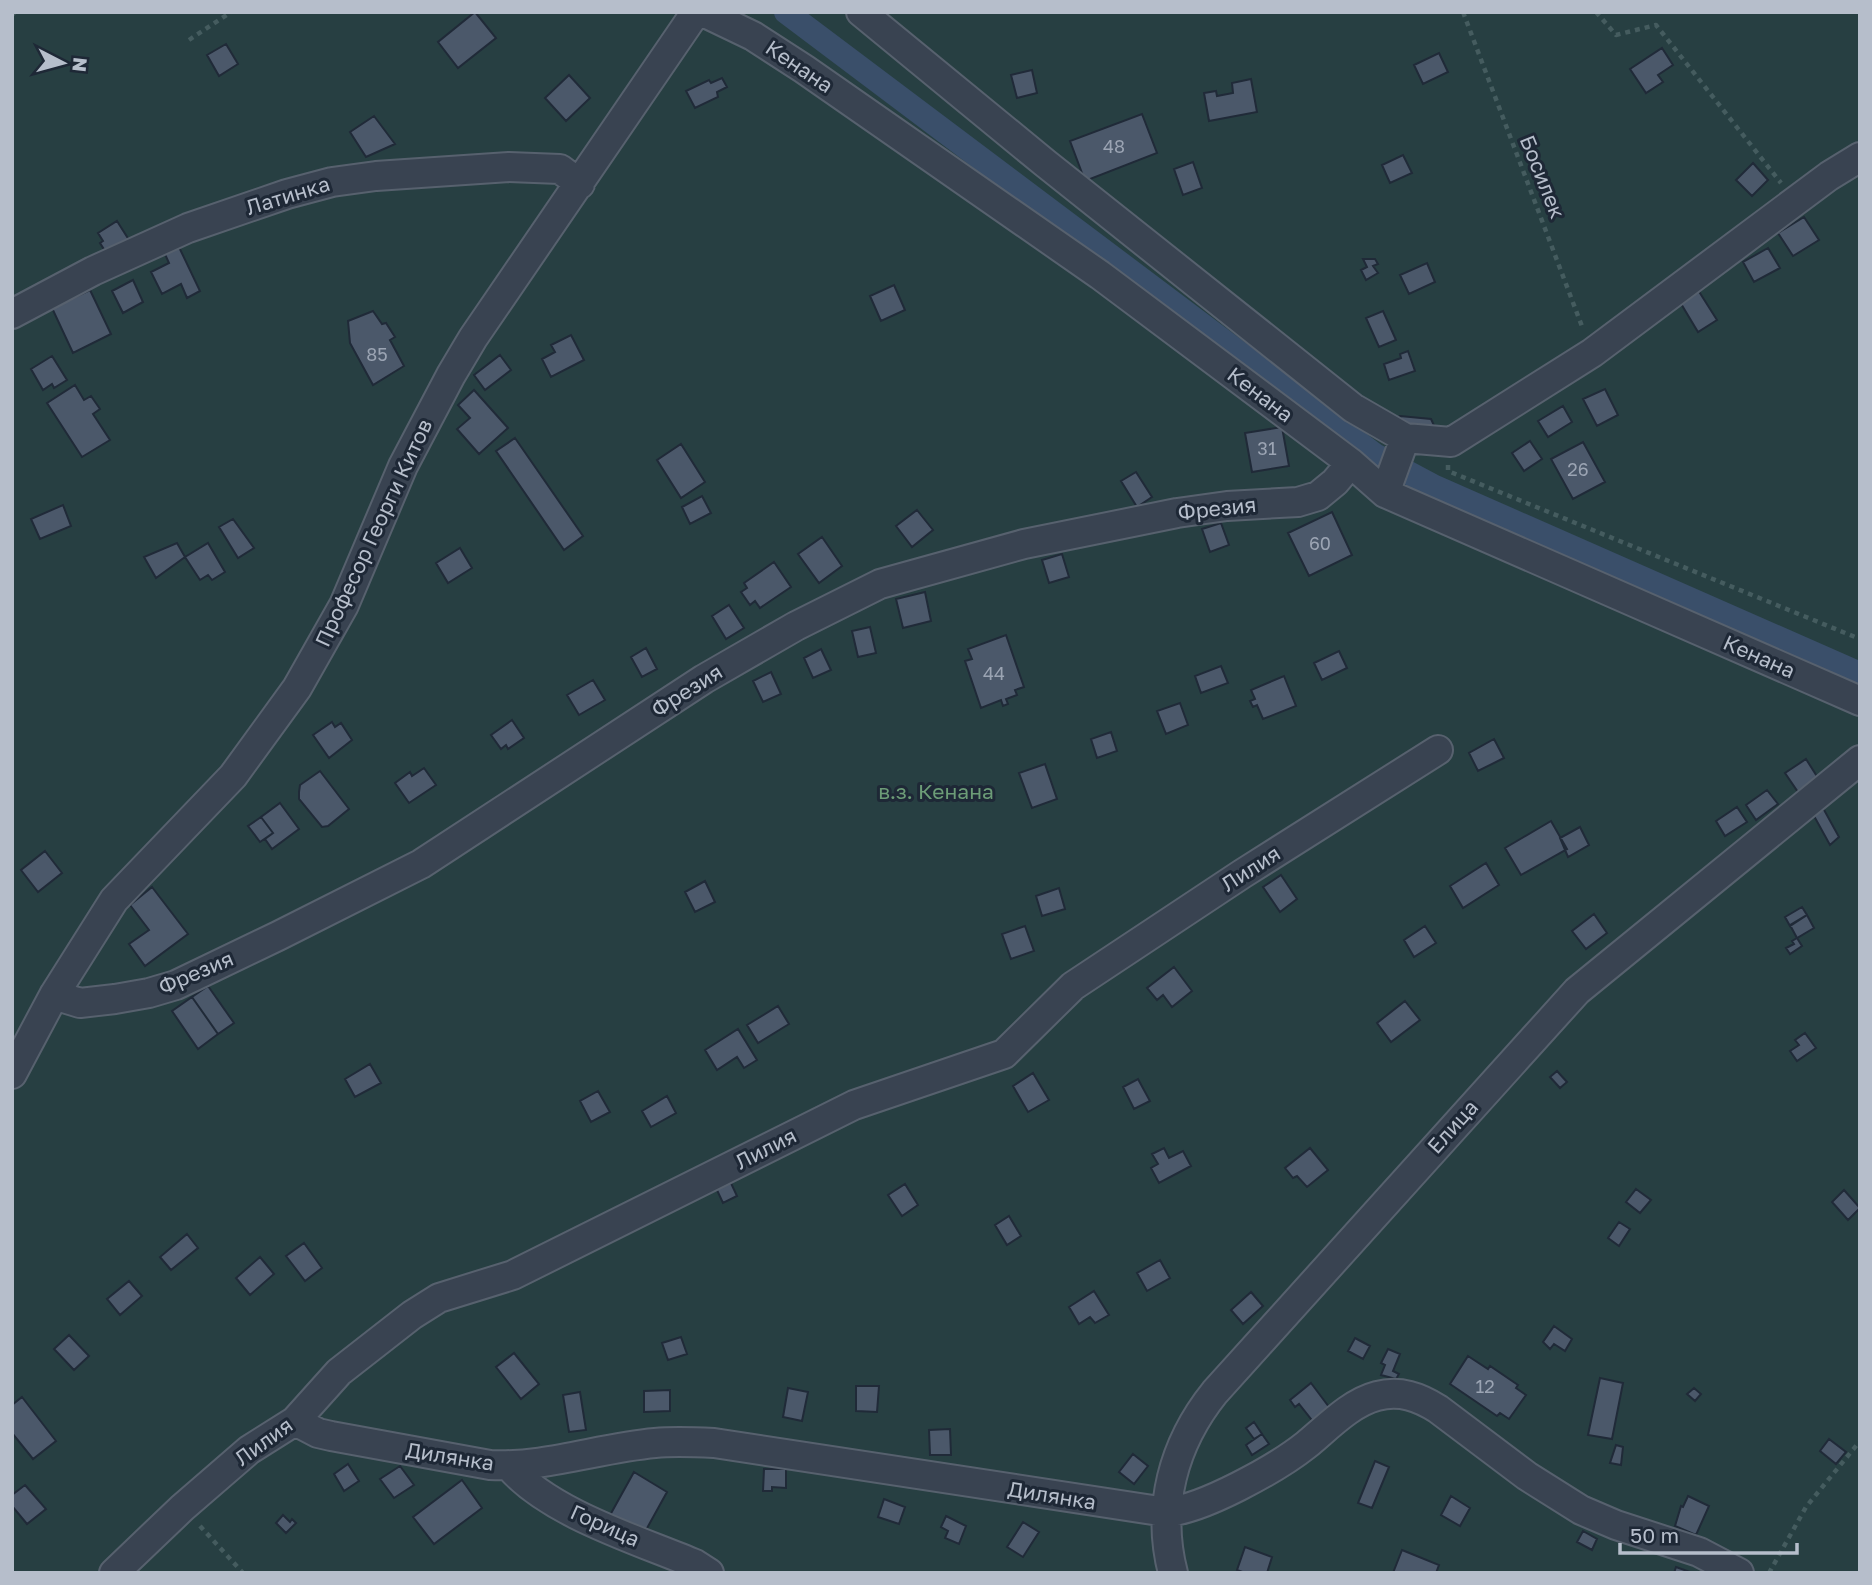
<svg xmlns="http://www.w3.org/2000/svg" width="1872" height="1585" font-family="'Golos Text',sans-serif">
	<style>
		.green { fill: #273f42 }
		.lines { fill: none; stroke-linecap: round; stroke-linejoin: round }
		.canal { stroke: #3a4f6a; stroke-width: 24 }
		.building { fill: #4b586a; stroke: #202a38; stroke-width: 2 }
		.street-casing { stroke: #57616e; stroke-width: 32 }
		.path { stroke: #455c5f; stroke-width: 4.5; stroke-dasharray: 5 5; stroke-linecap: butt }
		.street { stroke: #394351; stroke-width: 28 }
		.labels { text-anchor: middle; stroke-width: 6; stroke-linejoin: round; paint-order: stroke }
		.number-label { font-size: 18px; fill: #9ba4b3 }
		.street-label { font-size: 21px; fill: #b6becb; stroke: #1e2836 }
		.park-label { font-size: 21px; fill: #6c9c77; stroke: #1e2836 }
	</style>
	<rect width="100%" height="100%" fill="#253141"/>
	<path class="green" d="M 12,12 L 1860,12 L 1860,1573 L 12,1573 Z"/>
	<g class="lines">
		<path class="canal" d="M 786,12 L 1375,455 L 1435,487 L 1860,674"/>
	</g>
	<path class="building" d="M 475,12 L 496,38 L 458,68 L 438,42 Z
		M 226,44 L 238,64 L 219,76 L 207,55 Z
		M 1662,48 L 1673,65 L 1658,75 L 1663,82 L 1646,93 L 1630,69 Z
		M 1439,53 L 1448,72 L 1423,84 L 1414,65 Z
		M 1032,70 L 1037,93 L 1017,98 L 1011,75 Z
		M 569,75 L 590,98 L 566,121 L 545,98 Z
		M 722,78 L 727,87 L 717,92 L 718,97 L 695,108 L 686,91 L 709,80 L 711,83 Z
		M 1251,79 L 1257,112 L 1209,121 L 1204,93 L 1216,91 L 1217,96 L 1233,93 L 1232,83 Z
		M 1142,114 L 1157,153 L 1085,181 L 1070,141 Z
		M 374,116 L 395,144 L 366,157 L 350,132 Z
		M 1403,155 L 1412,173 L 1390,183 L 1382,165 Z
		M 1193,162 L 1202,188 L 1183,195 L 1174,169 Z
		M 1753,163 L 1768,180 L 1752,196 L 1736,180 Z
		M 1804,217 L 1819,240 L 1793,256 L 1778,233 Z
		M 117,221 L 129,240 L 107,254 L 100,243 L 103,241 L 98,233 Z
		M 178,245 L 200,291 L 187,298 L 181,284 L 162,294 L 151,272 L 169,263 L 164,252 Z
		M 1768,248 L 1780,268 L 1754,282 L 1743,262 Z
		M 1363,259 L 1375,259 L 1378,264 L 1373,266 L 1378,273 L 1366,280 L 1361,270 L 1367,267 Z
		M 1427,263 L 1435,282 L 1409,294 L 1400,275 Z
		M 133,280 L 143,302 L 123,313 L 112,291 Z
		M 894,285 L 905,310 L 881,321 L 870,296 Z
		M 90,290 L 111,334 L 73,353 L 52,308 Z
		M 1698,290 L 1717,320 L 1698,332 L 1680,302 Z
		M 373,311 L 382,324 L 386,323 L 395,337 L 390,340 L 404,366 L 373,385 L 350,343 L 348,321 Z
		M 1383,311 L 1396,340 L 1379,347 L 1366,318 Z
		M 571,335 L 584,360 L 551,377 L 542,359 L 555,352 L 551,345 Z
		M 1408,351 L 1415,371 L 1389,380 L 1384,364 L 1401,358 L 1400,354 Z
		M 500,355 L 511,370 L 485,390 L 474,375 Z
		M 52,356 L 67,380 L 54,388 L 52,384 L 43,390 L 31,369 Z
		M 75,385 L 84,400 L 91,396 L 100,409 L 93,414 L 110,440 L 82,457 L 47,403 Z
		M 1605,389 L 1618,415 L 1597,426 L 1583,399 Z
		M 474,390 L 508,428 L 479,454 L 457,429 L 470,418 L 458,405 Z
		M 1563,406 L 1572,422 L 1548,437 L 1538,421 Z
		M 1400,416 L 1431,419 L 1439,436 L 1403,432 Z
		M 1282,427 L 1289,466 L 1252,472 L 1245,433 Z
		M 515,438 L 583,536 L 564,550 L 496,451 Z
		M 1530,441 L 1542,459 L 1524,471 L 1512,453 Z
		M 1583,442 L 1605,482 L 1573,499 L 1551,459 Z
		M 681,444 L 705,482 L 681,498 L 657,460 Z
		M 1136,472 L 1152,497 L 1137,507 L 1121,481 Z
		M 702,496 L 711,513 L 690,524 L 682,507 Z
		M 63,505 L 71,526 L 40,539 L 31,519 Z
		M 917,510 L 933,530 L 912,547 L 896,526 Z
		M 1332,512 L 1352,555 L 1309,576 L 1288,533 Z
		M 233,519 L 254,548 L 238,558 L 219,527 Z
		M 1221,523 L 1229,545 L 1210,552 L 1202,529 Z
		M 822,537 L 842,566 L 819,583 L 798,554 Z
		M 177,543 L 185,557 L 156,578 L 144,557 Z
		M 208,543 L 225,572 L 212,580 L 208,575 L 200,580 L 185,557 Z
		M 460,548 L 472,568 L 448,583 L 436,563 Z
		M 1062,554 L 1069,577 L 1049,583 L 1042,560 Z
		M 774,562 L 791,587 L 760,608 L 755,601 L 750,605 L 741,592 L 747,588 L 744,583 Z
		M 925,592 L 931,621 L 903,628 L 896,599 Z
		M 729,605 L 744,628 L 726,639 L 712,616 Z
		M 870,627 L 876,653 L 858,657 L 852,631 Z
		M 1006,635 L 1024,687 L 1015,690 L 1017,695 L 1006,699 L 1008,704 L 1003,706 L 1001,700 L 981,708 L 965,661 L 972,659 L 968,649 Z
		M 646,648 L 657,669 L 642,677 L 631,657 Z
		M 821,649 L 831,670 L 813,678 L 804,658 Z
		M 1339,651 L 1347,668 L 1322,680 L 1314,663 Z
		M 1221,666 L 1228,683 L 1201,693 L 1195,676 Z
		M 771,672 L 781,694 L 763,702 L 753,681 Z
		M 1284,676 L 1296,706 L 1263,719 L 1257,705 L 1253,707 L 1250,701 L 1255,699 L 1251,690 Z
		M 593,680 L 605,700 L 579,715 L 567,695 Z
		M 1180,703 L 1188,725 L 1166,734 L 1157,711 Z
		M 512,720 L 524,738 L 508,749 L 506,745 L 501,749 L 491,735 Z
		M 332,722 L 335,727 L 341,723 L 352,740 L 329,758 L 313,735 Z
		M 1111,732 L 1117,751 L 1097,758 L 1091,739 Z
		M 1494,739 L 1504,758 L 1478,771 L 1469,753 Z
		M 1806,759 L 1818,778 L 1798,792 L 1785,773 Z
		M 1045,764 L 1057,799 L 1032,808 L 1019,773 Z
		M 424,768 L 436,785 L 409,803 L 395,783 L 410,772 L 412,776 Z
		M 320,771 L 349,809 L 328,826 L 322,827 L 299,799 L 299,792 L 300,785 Z
		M 1767,790 L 1778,804 L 1756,820 L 1746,805 Z
		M 280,803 L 299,829 L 272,849 L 265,839 L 273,833 L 261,817 Z
		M 1737,807 L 1747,822 L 1725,836 L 1716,821 Z
		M 1823,808 L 1839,837 L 1830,845 L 1814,816 Z
		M 261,817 L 273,833 L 260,842 L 248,826 Z
		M 1551,821 L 1567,849 L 1521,875 L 1505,848 Z
		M 1580,827 L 1589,845 L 1568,857 L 1560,838 Z
		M 45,851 L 62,873 L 38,892 L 21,870 Z
		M 1486,863 L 1499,885 L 1463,908 L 1450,886 Z
		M 1281,875 L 1297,899 L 1280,912 L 1263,887 Z
		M 705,881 L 715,902 L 695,912 L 685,892 Z
		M 152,887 L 188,934 L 145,966 L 129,944 L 149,930 L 130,905 Z
		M 1059,888 L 1065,909 L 1042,916 L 1036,896 Z
		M 1802,907 L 1807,915 L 1790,926 L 1785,917 Z
		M 1594,914 L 1607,933 L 1586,949 L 1572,931 Z
		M 1807,915 L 1814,928 L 1797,938 L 1790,925 Z
		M 1025,926 L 1034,951 L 1011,959 L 1002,934 Z
		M 1425,926 L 1436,943 L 1414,957 L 1404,940 Z
		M 1797,938 L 1802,946 L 1790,954 L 1786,948 L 1794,944 L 1792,941 Z
		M 1174,967 L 1192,991 L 1172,1007 L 1163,995 L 1157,1000 L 1147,988 Z
		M 208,986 L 234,1023 L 218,1034 L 192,997 Z
		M 192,997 L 218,1034 L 198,1049 L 172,1011 Z
		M 1405,1001 L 1420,1020 L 1391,1042 L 1377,1023 Z
		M 778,1006 L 789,1024 L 758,1043 L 747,1025 Z
		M 738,1029 L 757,1060 L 744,1068 L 737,1057 L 717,1070 L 705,1050 Z
		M 1805,1033 L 1816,1048 L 1797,1061 L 1790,1051 L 1799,1045 L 1795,1040 Z
		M 370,1064 L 381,1083 L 355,1097 L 345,1079 Z
		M 1557,1071 L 1567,1082 L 1560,1088 L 1550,1077 Z
		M 1033,1073 L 1049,1100 L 1028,1112 L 1013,1086 Z
		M 1138,1079 L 1150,1101 L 1134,1109 L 1123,1087 Z
		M 598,1091 L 610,1112 L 591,1122 L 580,1101 Z
		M 667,1096 L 676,1113 L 651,1127 L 642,1111 Z
		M 1164,1148 L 1169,1158 L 1183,1151 L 1191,1166 L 1159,1183 L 1151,1168 L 1158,1164 L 1152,1154 Z
		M 1310,1148 L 1328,1170 L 1307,1187 L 1297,1176 L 1293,1178 L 1285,1168 Z
		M 730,1181 L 737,1196 L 723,1203 L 716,1188 Z
		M 905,1184 L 918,1205 L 902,1216 L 888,1195 Z
		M 1636,1189 L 1651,1200 L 1640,1213 L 1626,1202 Z
		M 1844,1190 L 1860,1208 L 1848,1220 L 1832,1202 Z
		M 1009,1216 L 1021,1236 L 1007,1245 L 995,1225 Z
		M 1619,1222 L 1630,1229 L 1619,1246 L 1608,1238 Z
		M 187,1234 L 198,1248 L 171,1270 L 160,1257 Z
		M 304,1243 L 322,1268 L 305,1281 L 286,1256 Z
		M 260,1257 L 274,1274 L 250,1295 L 236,1278 Z
		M 1160,1260 L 1170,1278 L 1147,1291 L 1137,1273 Z
		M 129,1281 L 142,1296 L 120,1315 L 107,1299 Z
		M 1094,1291 L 1109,1315 L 1095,1323 L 1090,1317 L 1079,1324 L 1069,1307 Z
		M 1251,1292 L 1263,1306 L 1243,1324 L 1231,1310 Z
		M 1554,1326 L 1572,1339 L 1565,1351 L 1554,1344 L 1550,1349 L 1543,1342 Z
		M 69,1335 L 89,1356 L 74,1370 L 54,1349 Z
		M 681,1337 L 687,1354 L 668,1360 L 662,1343 Z
		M 1355,1338 L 1370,1346 L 1363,1359 L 1348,1351 Z
		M 1388,1349 L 1400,1354 L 1393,1371 L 1399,1374 L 1396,1379 L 1381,1375 L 1385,1365 L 1381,1363 Z
		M 514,1353 L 539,1384 L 521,1399 L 496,1367 Z
		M 1468,1356 L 1488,1369 L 1490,1366 L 1518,1385 L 1516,1388 L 1526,1395 L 1509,1419 L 1500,1413 L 1497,1416 L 1450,1384 Z
		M 1600,1378 L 1623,1383 L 1612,1439 L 1588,1435 Z
		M 1311,1383 L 1332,1411 L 1315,1424 L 1299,1404 L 1295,1407 L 1290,1400 Z
		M 856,1386 L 879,1386 L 877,1412 L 856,1411 Z
		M 788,1388 L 808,1392 L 802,1421 L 783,1417 Z
		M 1694,1388 L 1701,1394 L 1695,1401 L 1687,1394 Z
		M 670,1390 L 670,1411 L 644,1412 L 644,1391 Z
		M 580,1392 L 586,1430 L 569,1432 L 563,1395 Z
		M 22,1397 L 56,1441 L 33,1459 L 12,1433 L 12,1405 Z
		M 1254,1422 L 1262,1434 L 1254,1439 L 1246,1428 Z
		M 950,1429 L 951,1455 L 930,1455 L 929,1430 Z
		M 1262,1434 L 1269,1444 L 1252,1455 L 1246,1445 Z
		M 1829,1439 L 1846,1452 L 1836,1464 L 1820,1451 Z
		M 1616,1445 L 1623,1447 L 1621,1465 L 1610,1463 Z
		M 1133,1454 L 1148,1466 L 1134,1484 L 1119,1472 Z
		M 1375,1461 L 1389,1467 L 1372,1508 L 1358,1503 Z
		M 348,1464 L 359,1481 L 344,1491 L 334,1474 Z
		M 400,1466 L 414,1485 L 394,1498 L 380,1479 Z
		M 764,1469 L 786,1469 L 786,1488 L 772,1487 L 772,1491 L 763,1491 Z
		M 634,1472 L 667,1492 L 646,1530 L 609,1517 Z
		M 462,1480 L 482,1508 L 434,1544 L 413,1517 Z
		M 25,1485 L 46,1509 L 27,1524 L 12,1506 L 12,1495 Z
		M 1451,1496 L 1470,1508 L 1460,1526 L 1441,1515 Z
		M 1688,1496 L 1709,1506 L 1696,1535 L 1675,1526 L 1681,1506 L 1683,1507 Z
		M 884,1499 L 905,1507 L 899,1524 L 878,1517 Z
		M 283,1515 L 290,1522 L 292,1519 L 296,1523 L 286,1533 L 276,1523 Z
		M 946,1516 L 966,1526 L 959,1544 L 945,1538 L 948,1531 L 941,1527 Z
		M 1023,1522 L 1039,1532 L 1023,1557 L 1007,1547 Z
		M 1583,1531 L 1597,1539 L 1592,1550 L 1577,1542 Z
		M 1245,1547 L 1272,1557 L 1267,1573 L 1245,1573 L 1237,1570 Z
		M 1402,1550 L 1439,1565 L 1436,1573 L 1393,1573 Z
		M 1676,1567 L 1690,1572 L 1690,1573 L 1674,1573 Z"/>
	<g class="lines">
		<g class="street-casing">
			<path id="street" d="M 703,12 L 753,36 L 804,69 L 1100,275 L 1351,463 L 1385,493 L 1860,701
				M 861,12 L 1045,163 L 1353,408 L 1405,438 L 1451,442 L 1592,353 L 1829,176 L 1860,157
				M 12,314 L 93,271 L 188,228 L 287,194 L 332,182 L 376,176 L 509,167 L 560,169 L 580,184
				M 1385,493 L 1405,438
				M 54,995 L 80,1003 L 115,999 L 149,993 L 176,985 L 278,936 L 421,864 L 704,679 L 796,626 L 880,584 L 1024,544 L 1177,513 L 1227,506 L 1298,502 L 1318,496 L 1335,482 L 1351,463
				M 12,1074 L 54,995 L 114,900 L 233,776 L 297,688 L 344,605 L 403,466 L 451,375 L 473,338 L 696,12
				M 295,1421 L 318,1433 L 331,1436 L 490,1465 C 545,1468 599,1448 655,1443 C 674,1441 694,1442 714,1443 L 1166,1512 C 1202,1510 1277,1468 1306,1445 C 1327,1428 1350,1403 1377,1396 C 1400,1390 1419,1397 1438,1409 L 1527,1476 L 1581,1510 L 1616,1525 L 1699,1552 L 1739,1573
				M 509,1466 C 549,1513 638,1540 695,1564 L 709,1573
				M 114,1573 L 182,1508 L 249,1450 L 295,1421 L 339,1372 L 412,1315 L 439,1298 L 513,1275 L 854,1105 L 1004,1054 L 1073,986 L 1242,874 L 1438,750
				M 1173,1573 C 1156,1508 1173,1444 1215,1392 L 1577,991 L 1860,760"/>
		</g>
		<path class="path" d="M 1463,12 L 1583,329
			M 1596,12 L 1616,35 L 1656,25 L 1781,183
			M 12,15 L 15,12
			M 189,40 L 231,12
			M 1448,465 L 1448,471 L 1860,639
			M 200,1526 L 243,1573
			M 1769,1573 L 1806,1507 L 1860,1441"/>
		<use href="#street" class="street"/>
	</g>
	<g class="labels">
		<g class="number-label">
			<text x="1114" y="153">48</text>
			<text x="377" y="361">85</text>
			<text x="1267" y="455">31</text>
			<text x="1578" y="476">26</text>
			<text x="1320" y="550">60</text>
			<text x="994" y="680">44</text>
			<text x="1485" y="1393">12</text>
		</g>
		<g class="street-label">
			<text transform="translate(799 67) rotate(34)" y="7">Кенана</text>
			<text transform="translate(1542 177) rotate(68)" y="7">Босилек</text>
			<text transform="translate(288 196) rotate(-17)" y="7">Латинка</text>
			<text transform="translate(1260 395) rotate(37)" y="7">Кенана</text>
			<text transform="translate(1217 509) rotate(-6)" y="7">Фрезия</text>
			<text transform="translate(374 533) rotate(-65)" y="7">Професор Георги Китов</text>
			<text transform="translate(1759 657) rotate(24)" y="7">Кенана</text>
			<text transform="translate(687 691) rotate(-32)" y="7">Фрезия</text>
			<text transform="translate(1251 869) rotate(-33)" y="7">Лилия</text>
			<text transform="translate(196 973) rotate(-23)" y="7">Фрезия</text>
			<text transform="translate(1453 1127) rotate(-48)" y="7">Елица</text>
			<text transform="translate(766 1149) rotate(-27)" y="7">Лилия</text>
			<text transform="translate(264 1442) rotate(-36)" y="7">Лилия</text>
			<text transform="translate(450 1457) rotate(9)" y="7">Дилянка</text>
			<text transform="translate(1052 1496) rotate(9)" y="7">Дилянка</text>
			<text transform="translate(605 1526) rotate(24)" y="7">Горица</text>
		</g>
		<g class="park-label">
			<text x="936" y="799">в.з. Кенана</text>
		</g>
	</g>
	<rect width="1872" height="1585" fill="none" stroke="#b6becb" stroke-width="28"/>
	<g transform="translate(63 63) rotate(96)" stroke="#1e2836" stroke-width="5" paint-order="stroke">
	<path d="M0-5L12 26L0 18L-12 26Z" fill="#b6becb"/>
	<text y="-10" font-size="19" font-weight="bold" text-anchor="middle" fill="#b6becb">N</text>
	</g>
	<path d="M1620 1543v10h177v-10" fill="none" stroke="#b6becb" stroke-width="3.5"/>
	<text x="1630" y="1543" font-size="21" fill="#b6becb" stroke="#1e2836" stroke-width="5" paint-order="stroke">50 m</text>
</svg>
